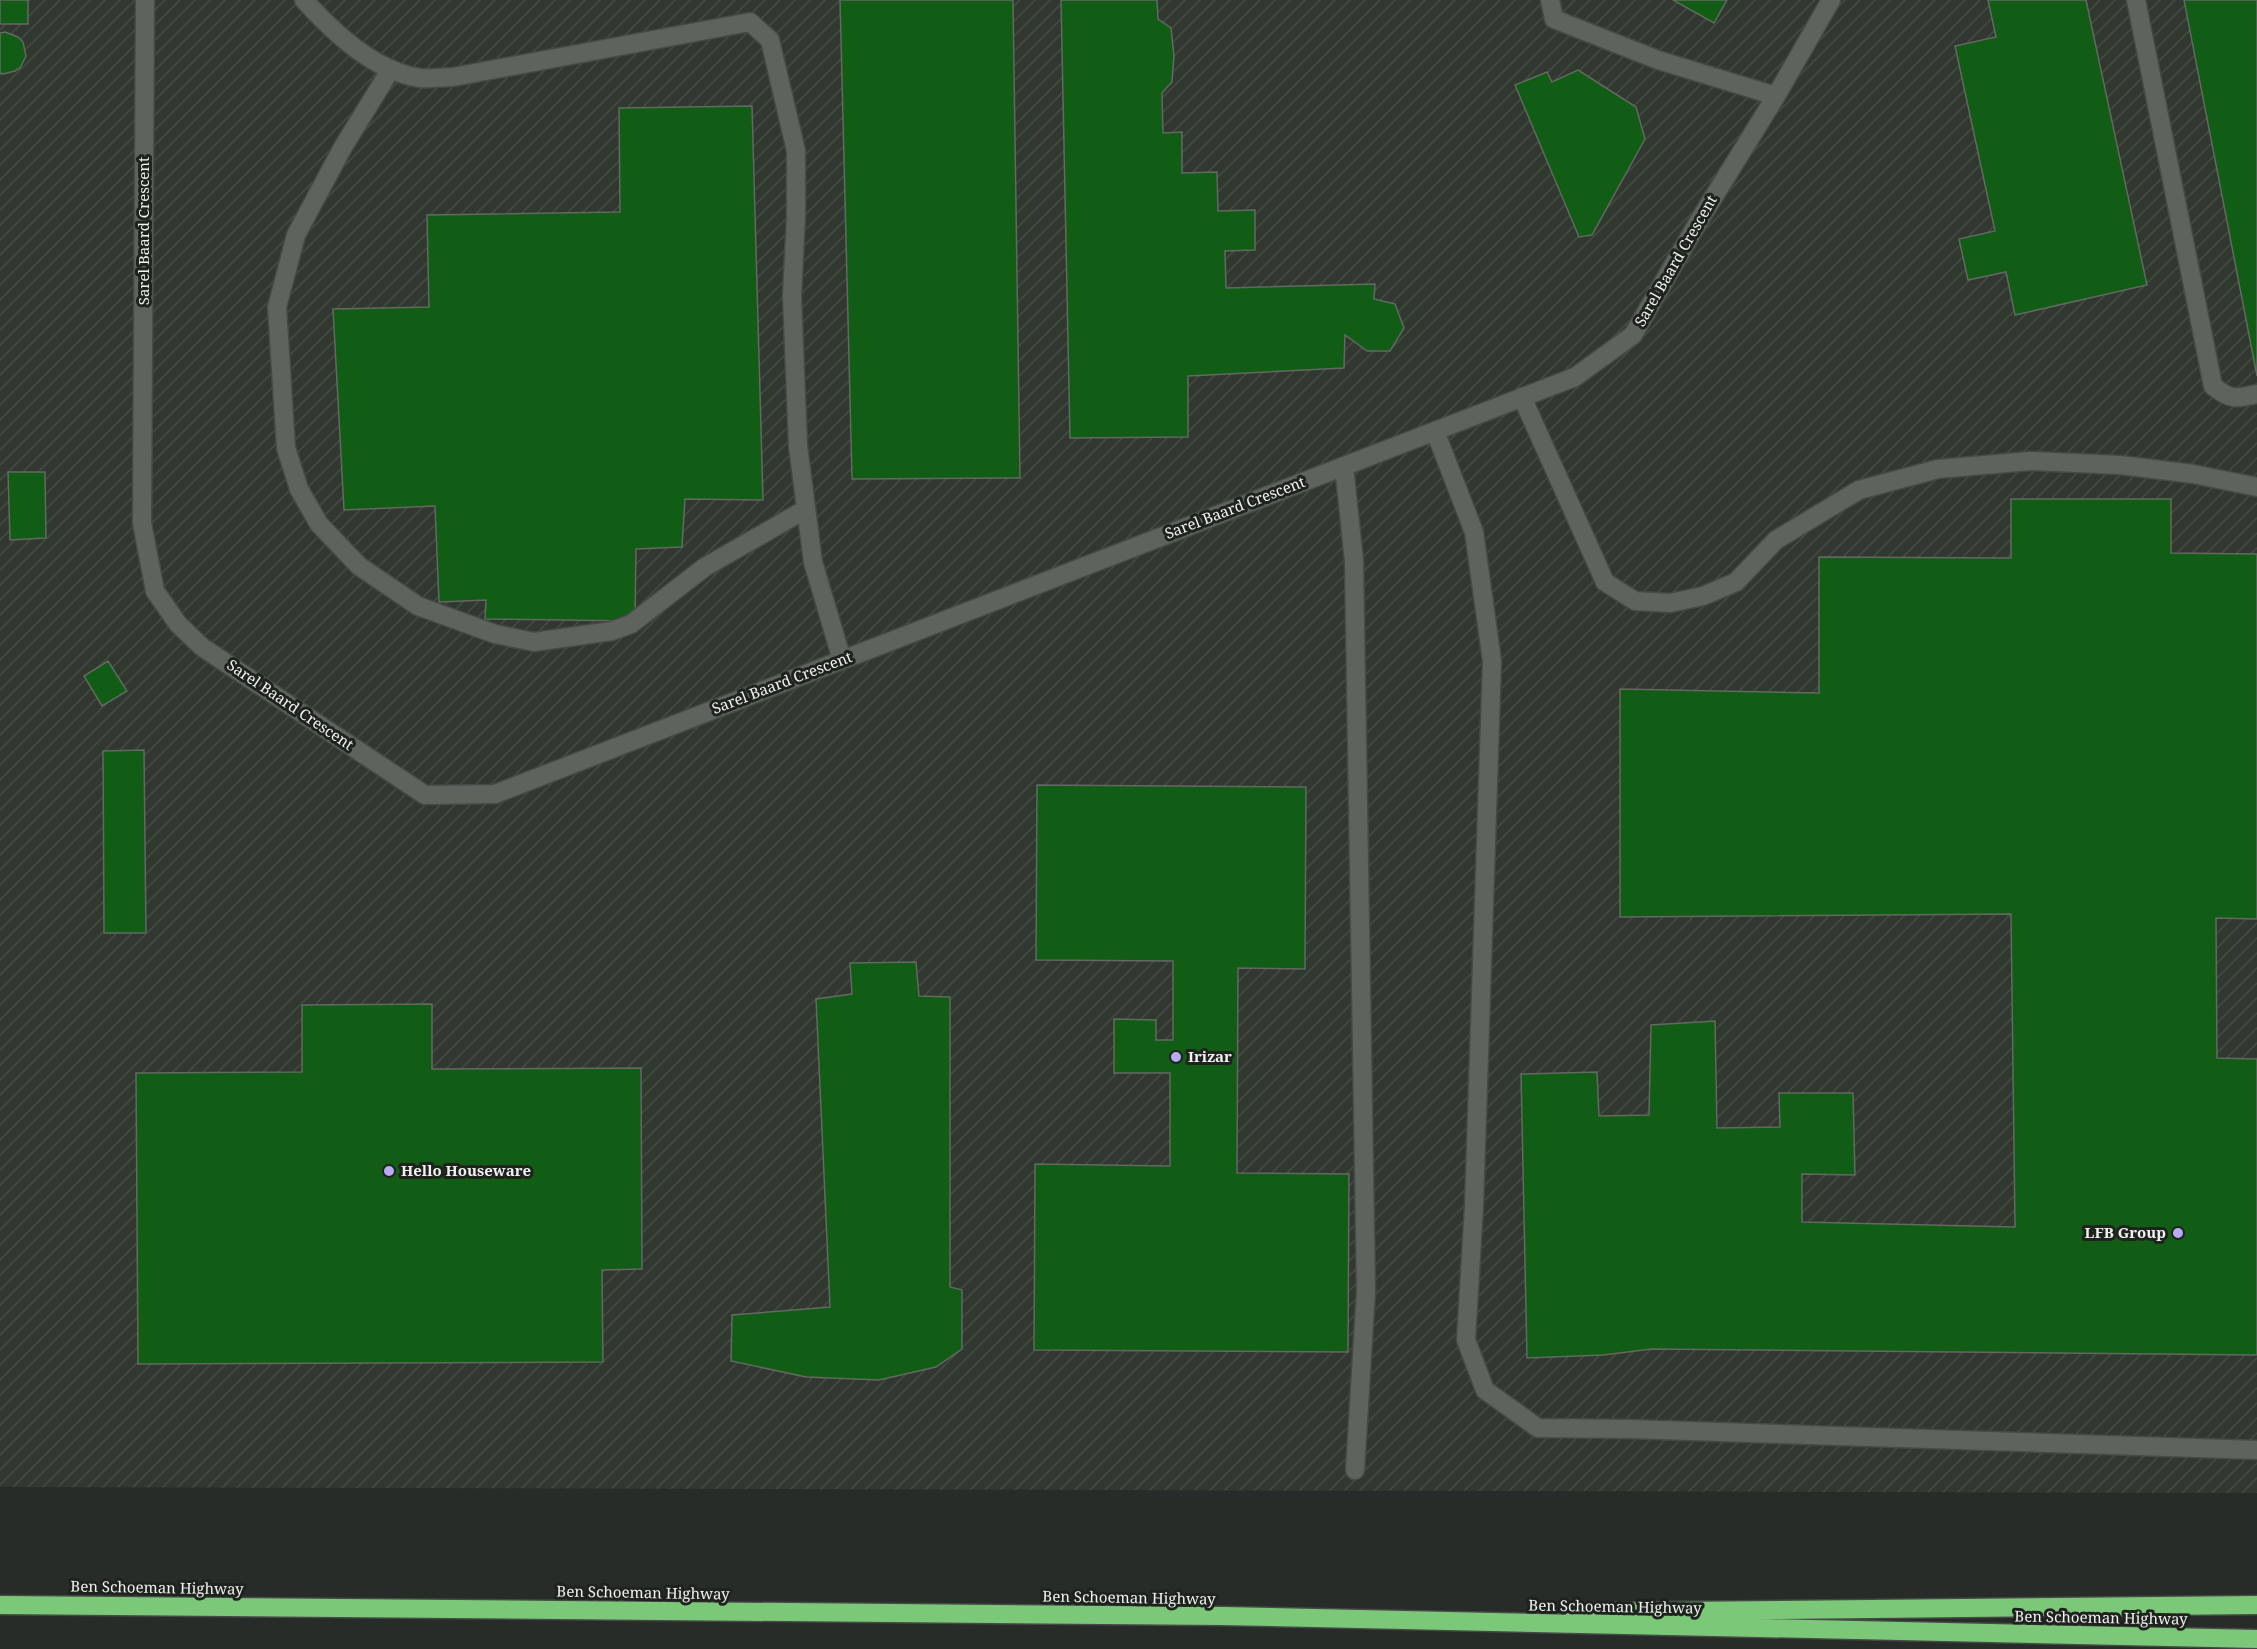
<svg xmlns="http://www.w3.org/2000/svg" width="2257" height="1649" font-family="'Noto Serif',serif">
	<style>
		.industrial { fill: url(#industrial-furrows) }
		.building { fill: #125d15; stroke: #636863; stroke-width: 1.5 }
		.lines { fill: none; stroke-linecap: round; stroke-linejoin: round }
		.lane-casing { stroke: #464a46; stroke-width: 21 }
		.highway-casing { stroke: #464a46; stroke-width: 21 }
		.lane { stroke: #5e635d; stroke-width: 18 }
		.highway { stroke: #7bc978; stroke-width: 18 }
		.poi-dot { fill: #baaaf6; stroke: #1f231e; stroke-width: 2 }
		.labels { text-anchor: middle; stroke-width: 6; stroke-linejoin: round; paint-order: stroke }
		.street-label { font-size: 15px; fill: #eff2ef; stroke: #1f231e }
		.poi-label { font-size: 15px; font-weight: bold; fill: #eff2ef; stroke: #1f231e; text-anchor: start }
	</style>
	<defs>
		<pattern id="industrial-furrows" width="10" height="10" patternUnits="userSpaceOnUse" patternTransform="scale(1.5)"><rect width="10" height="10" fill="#30382f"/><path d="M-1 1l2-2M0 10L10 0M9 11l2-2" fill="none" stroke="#444c43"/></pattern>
	</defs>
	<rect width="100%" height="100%" fill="#282c28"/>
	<path class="industrial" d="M 0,0 L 2257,0 L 2257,1493 L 0,1487 Z"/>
	<path class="building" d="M 0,0 L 28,0 L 28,24 L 0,24 Z
		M 840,0 L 1013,0 L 1020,478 L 852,479 Z
		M 1061,0 L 1157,0 L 1158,19 L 1171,28 L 1174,56 L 1172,82 L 1162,93 L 1163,133 L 1182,132 L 1182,173 L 1217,172 L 1218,211 L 1255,210 L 1255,250 L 1225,251 L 1226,288 L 1375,284 L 1374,299 L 1395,304 L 1404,328 L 1390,351 L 1367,351 L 1345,335 L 1344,368 L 1188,376 L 1188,437 L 1070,438 Z
		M 1673,0 L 1727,0 L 1714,23 Z
		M 1988,0 L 2086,0 L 2147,285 L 2015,315 L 2006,272 L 1968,280 L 1959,239 L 1995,231 L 1955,46 L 1996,37 Z
		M 2184,0 L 2257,0 L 2257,376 Z
		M 5,32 L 18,37 L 23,42 L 26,56 L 20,68 L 15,71 L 3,74 L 0,73 L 0,33 Z
		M 1578,70 L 1636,107 L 1645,139 L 1592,235 L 1579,237 L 1515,85 L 1547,72 L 1552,82 Z
		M 752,106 L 763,500 L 685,499 L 682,547 L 636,549 L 635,621 L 485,619 L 486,600 L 439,602 L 435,506 L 344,510 L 333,309 L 429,307 L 427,215 L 620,212 L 619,108 Z
		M 8,472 L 45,472 L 46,538 L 10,540 Z
		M 2011,499 L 2171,499 L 2171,553 L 2257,554 L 2257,919 L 2216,918 L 2217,1058 L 2257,1059 L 2257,1355 L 1652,1349 L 1603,1355 L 1527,1358 L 1521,1074 L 1597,1072 L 1599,1116 L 1649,1115 L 1651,1025 L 1715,1021 L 1717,1128 L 1780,1127 L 1779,1093 L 1853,1093 L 1855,1175 L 1802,1174 L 1802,1222 L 2015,1227 L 2011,914 L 1620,917 L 1620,689 L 1819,693 L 1819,557 L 2011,558 Z
		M 108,661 L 127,691 L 102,706 L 84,676 Z
		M 144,750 L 146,933 L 104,933 L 103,751 Z
		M 1037,785 L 1306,787 L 1305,969 L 1238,968 L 1237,1173 L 1349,1174 L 1348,1352 L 1034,1350 L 1035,1164 L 1170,1166 L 1170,1073 L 1114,1073 L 1114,1019 L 1156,1020 L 1156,1040 L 1173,1040 L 1173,961 L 1036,960 Z
		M 916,962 L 919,996 L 950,997 L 950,1287 L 962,1290 L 962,1349 L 936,1367 L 879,1380 L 806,1377 L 731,1361 L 732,1315 L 830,1307 L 816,999 L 852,994 L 850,963 Z
		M 432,1004 L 432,1069 L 641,1068 L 642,1269 L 602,1270 L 603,1362 L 138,1364 L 136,1073 L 302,1072 L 302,1005 Z"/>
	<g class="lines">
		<g class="lane-casing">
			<path id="lane" d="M 145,0 L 142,523 L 155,591 L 178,624 L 202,647 L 425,795 L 495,794 L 1575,377 L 1633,335 L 1700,219 L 1776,96 L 1831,0
				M 304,0 C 334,33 374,71 420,78 C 430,79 442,77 453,77 L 750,22 L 770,40 L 796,151 L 796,217 L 792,296 L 798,446 L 813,562 L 842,660
				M 1550,0 L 1554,19 L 1658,60 L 1776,96
				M 2136,0 L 2213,386 C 2230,400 2236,399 2257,394
				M 391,69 L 343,147 L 296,235 L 277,307 L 286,448 L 299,489 L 319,524 L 359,566 L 418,606 L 495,634 L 534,642 L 612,631 L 631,624 L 705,567 L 806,509
				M 1522,397 L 1605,582 L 1635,601 L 1670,603 L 1703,596 L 1736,582 L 1776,540 L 1859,490 L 1938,469 L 2030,461 L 2120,465 L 2193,474 L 2257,487
				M 1435,431 L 1474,532 L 1492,661 L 1474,1206 L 1466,1340 L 1485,1390 L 1538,1428 L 1629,1429 L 2257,1450
				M 1344,466 L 1354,561 L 1366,1291 L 1355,1470"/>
		</g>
		<g class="highway-casing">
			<path id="highway" d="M 0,1605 L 1222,1616 L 2257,1639
				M 1574,1612 L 2257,1605"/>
		</g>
		<use href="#lane" class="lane"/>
		<use href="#highway" class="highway"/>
	</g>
	<g class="poi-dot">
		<circle cx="1176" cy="1057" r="6"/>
		<circle cx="389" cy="1171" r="6"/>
		<circle cx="2178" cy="1233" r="6"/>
	</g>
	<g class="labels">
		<g class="street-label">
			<text transform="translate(144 231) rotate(-90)" y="5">Sarel Baard Crescent</text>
			<text transform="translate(1676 261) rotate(-60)" y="5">Sarel Baard Crescent</text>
			<text transform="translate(1235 508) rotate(-21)" y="5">Sarel Baard Crescent</text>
			<text transform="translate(782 683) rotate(-21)" y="5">Sarel Baard Crescent</text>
			<text transform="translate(290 705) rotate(34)" y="5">Sarel Baard Crescent</text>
			<text transform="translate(157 1588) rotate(1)" y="5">Ben Schoeman Highway</text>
			<text transform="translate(643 1593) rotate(1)" y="5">Ben Schoeman Highway</text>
			<text transform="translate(1129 1598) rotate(1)" y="5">Ben Schoeman Highway</text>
			<text transform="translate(1615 1607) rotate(1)" y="5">Ben Schoeman Highway</text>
			<text transform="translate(2101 1618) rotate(1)" y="5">Ben Schoeman Highway</text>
		</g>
		<g class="poi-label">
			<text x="1188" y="1062">Irizar</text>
			<text x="401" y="1176">Hello Houseware</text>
			<text x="2166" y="1238" text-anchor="end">LFB Group</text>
		</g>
	</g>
</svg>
